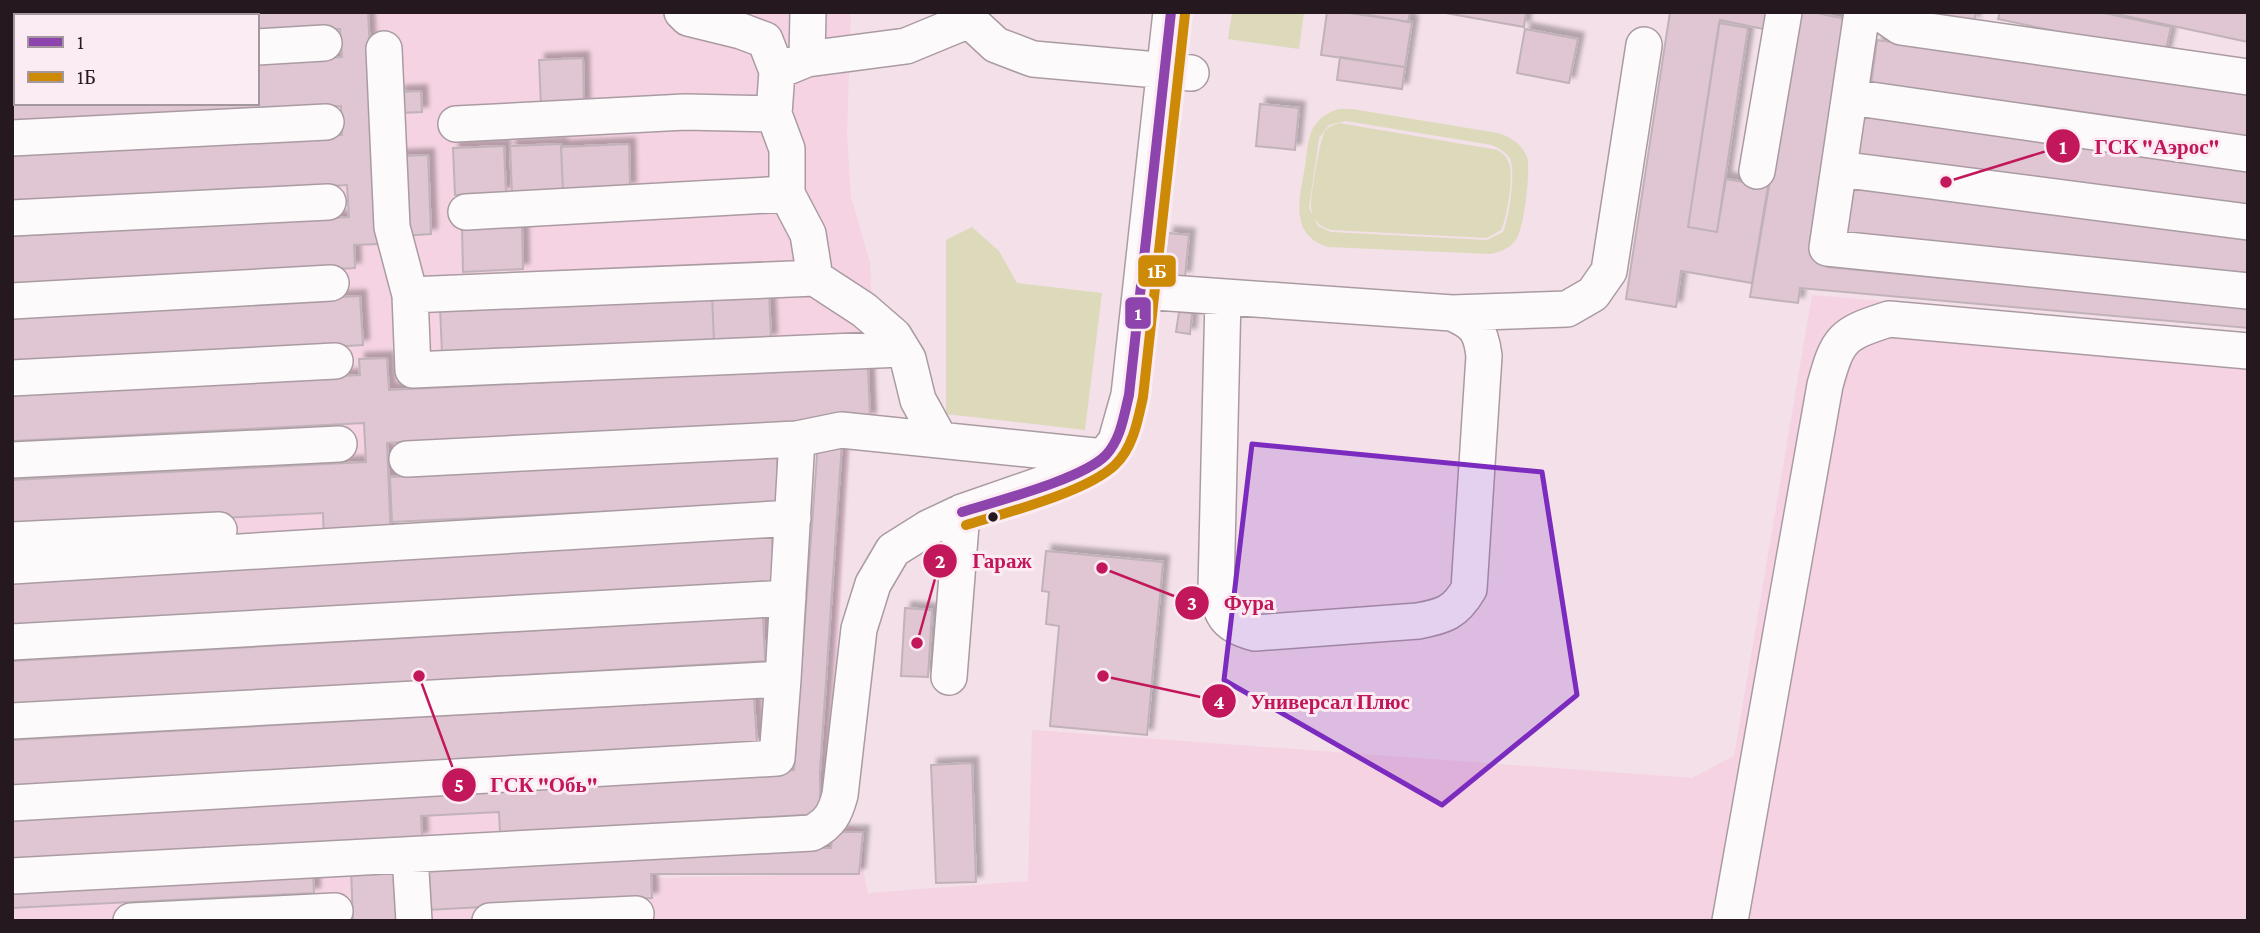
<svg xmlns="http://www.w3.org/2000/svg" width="2260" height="933" font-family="'Crimson Pro',serif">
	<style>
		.built { fill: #f5d3e2; fill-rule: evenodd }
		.green { fill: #dcdaba; fill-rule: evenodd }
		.building { fill: #dfc6d2; stroke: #c1b2b9; stroke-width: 2; filter: url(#shadow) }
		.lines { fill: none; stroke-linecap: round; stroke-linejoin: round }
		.minor-casing { stroke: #aa9ba2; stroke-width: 38 }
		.minor { stroke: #fdfafc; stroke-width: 35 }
		.bus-1-casing { stroke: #fbecf3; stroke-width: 16 }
		.bus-2-casing { stroke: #fbecf3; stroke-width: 16 }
		.bus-1 { stroke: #8e44ad; stroke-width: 10 }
		.bus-2 { stroke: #cd8a06; stroke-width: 10 }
		.marked { fill: #7b2cbf; fill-opacity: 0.2; stroke: #7b2cbf; stroke-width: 5; stroke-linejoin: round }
		.bus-dot { fill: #25181e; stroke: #fbecf3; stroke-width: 2.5 }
		.leader { fill: none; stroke: #c2185b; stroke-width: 2.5 }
		.callout-dot { fill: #c2185b; stroke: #fbecf3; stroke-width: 2.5 }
		.mark-label { font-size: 21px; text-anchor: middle; font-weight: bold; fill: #fff }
		.callout-label { font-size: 21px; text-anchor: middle; font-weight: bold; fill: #c2185b; stroke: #fbecf3; stroke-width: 6; stroke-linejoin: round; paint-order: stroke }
		.line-badge { stroke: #fbecf3; stroke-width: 2.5 }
		.badge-label { font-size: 19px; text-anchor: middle; font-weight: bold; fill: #fff }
	</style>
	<defs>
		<filter id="shadow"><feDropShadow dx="6" dy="-6" stdDeviation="2" flood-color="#0004"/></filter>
	</defs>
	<rect width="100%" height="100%" fill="#f4e0e9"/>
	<path class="built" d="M 12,12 L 851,12 L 847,133 L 851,197 L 870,262 L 877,416 L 850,442 L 827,818 L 864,830 L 864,874 L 868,893 L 1028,881 L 1032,730 L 1692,778 L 1734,756 L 1812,295 L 2248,332 L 2248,921 L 12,921 ZM 16,16 L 257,16 L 257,103 L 16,103 ZM 656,873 L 837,874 L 656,878 Z"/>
	<path class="green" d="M 1232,12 L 1304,12 L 1299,49 L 1228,39 Z
		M 1339,109 L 1352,109 L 1498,133 C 1511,137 1522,144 1527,157 C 1531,170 1524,226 1517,238 C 1511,248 1501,252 1490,254 L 1328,247 C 1288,235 1300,197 1305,166 C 1307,154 1307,139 1313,128 C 1319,118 1328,112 1339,109 ZM 1346,121 L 1492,145 C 1499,148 1506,152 1510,159 C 1516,171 1509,219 1503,232 L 1487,240 L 1331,232 L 1318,226 L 1309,208 L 1319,138 L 1329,125 Z
		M 1339,123 L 1498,150 C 1503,154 1507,157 1509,163 C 1514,176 1507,218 1501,230 L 1487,238 L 1332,230 C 1321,228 1312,220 1311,208 C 1310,198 1320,138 1325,131 C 1329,126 1334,125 1339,123 Z
		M 972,227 L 999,251 L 1017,283 L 1102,293 L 1085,430 L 946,414 L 946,240 Z"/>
	<path class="building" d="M 12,12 L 368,12 L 380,244 L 354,245 L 355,268 L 12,287 L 12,236 L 349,217 L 347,185 L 12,204 L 12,153 L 342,135 L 341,106 L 12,124 L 12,75 L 16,75 L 16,103 L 257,103 L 257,62 L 342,57 L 340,29 L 257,33 L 257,16 L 16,16 L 16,46 L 12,47 Z
		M 1327,12 L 1342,12 L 1412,22 L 1405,67 L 1321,55 Z
		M 1353,12 L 1410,12 L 1408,22 Z
		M 1440,12 L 1526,12 L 1524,27 Z
		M 1670,12 L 1771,12 L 1768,30 L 1720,20 L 1688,227 L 1717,232 L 1726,179 L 1768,186 L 1752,283 L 1681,271 L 1676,307 L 1626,299 Z
		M 1799,12 L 1812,12 L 1846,19 L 1810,255 L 1827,267 L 2248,307 L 2248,328 L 1800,288 L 1798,303 L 1750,297 Z
		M 1927,12 L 1976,12 L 1974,22 Z
		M 2000,12 L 2099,12 L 2171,27 L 2165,54 L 1998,19 Z
		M 2107,12 L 2241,12 L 2248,14 L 2248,42 Z
		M 1719,23 L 1748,28 L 1717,232 L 1688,227 Z
		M 1525,29 L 1578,39 L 1569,83 L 1517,73 Z
		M 1877,40 L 2248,93 L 2248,139 L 1871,85 Z
		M 1340,57 L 1405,67 L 1402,89 L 1337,80 Z
		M 583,58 L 584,105 L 541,107 L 539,60 Z
		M 421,91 L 422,112 L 400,113 L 399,92 Z
		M 1260,104 L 1299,108 L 1295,150 L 1256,146 Z
		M 1861,114 L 2248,166 L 2248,211 L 1855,158 Z
		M 561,144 L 563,191 L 512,193 L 510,146 Z
		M 629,144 L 630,188 L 563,191 L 561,147 Z
		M 504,146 L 506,193 L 455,195 L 453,148 Z
		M 428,155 L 431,234 L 403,236 L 400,156 Z
		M 1848,186 L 2248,236 L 2248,283 L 1842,233 Z
		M 522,227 L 523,269 L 463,272 L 462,229 Z
		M 1168,233 L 1189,235 L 1185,277 L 1164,275 Z
		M 769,293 L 771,339 L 714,342 L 712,295 Z
		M 712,295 L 714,342 L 442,353 L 440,307 Z
		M 360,296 L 363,345 L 12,365 L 12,316 Z
		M 1179,312 L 1192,313 L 1190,334 L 1176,332 Z
		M 387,358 L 389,390 L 868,366 L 870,418 L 387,443 L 391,539 L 324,542 L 323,513 L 12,528 L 12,480 L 366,462 L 364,423 L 12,441 L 12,392 L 360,375 L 359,359 Z
		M 818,442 L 842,442 L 820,771 L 820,814 L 500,833 L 499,812 L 421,816 L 422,838 L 12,863 L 12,817 L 794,770 Z
		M 777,458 L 779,503 L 392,522 L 390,477 Z
		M 772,535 L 774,581 L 12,626 L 12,580 Z
		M 1046,551 L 1163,562 L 1147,735 L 1050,726 L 1059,626 L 1046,624 L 1049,592 L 1042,591 Z
		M 905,608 L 932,610 L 928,677 L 901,676 Z
		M 763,617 L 765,661 L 12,705 L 12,661 Z
		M 754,698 L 757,744 L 12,786 L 12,740 Z
		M 972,763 L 976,882 L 936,883 L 931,765 Z
		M 833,832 L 863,832 L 859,874 L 651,874 L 652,898 L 427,910 L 424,864 L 686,849 L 831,848 Z
		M 400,867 L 403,921 L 353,921 L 351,869 Z
		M 313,870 L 314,893 L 12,908 L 12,885 Z"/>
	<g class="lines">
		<g class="minor-casing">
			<path id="minor" d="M 682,12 L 688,18 L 741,31 L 765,40 L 777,71 L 774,114 L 787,149 L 787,194 L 808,234 L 815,278 L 864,310 L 894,336 L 908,359 L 918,400 L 940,440
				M 1862,12 L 1827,248 L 2248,291
				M 1879,12 L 1901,27 L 2248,77
				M 257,47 L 324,43
				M 384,49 L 392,227 L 410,295
				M 807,59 L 906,46 L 969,20 L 996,45 L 1033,59 L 1191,73
				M 12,60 L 16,60
				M 785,68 L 807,59 L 808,12
				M 1850,97 L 2248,154
				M 456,124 L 685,112 L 774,114
				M 12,138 L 326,122
				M 1839,169 L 2248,222
				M 1757,171 L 1784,12
				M 466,212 L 787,194
				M 12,218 L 328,202
				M 815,278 L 410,295 L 413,370 L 901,349
				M 1141,291 L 1452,313 C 1475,323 1481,330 1484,356 L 1469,589 C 1455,613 1444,616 1418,621 L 1255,633 C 1227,626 1222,617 1216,590 L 1223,297
				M 12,301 L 331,283
				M 1452,313 L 1567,309 L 1593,294 L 1609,271 L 1644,45
				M 12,378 L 335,361
				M 407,459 L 797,439
				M 12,460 L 339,444
				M 12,540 L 219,530
				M 12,566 L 793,518
				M 12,642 L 788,598
				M 949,677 L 962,512
				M 12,721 L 783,679 L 797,439 L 841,430 L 1104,457
				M 12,803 L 777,758 L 783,679
				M 410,855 L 414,921
				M 12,876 L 812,833 C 830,823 835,814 840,795 L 859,629 L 873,584 L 893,550 L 928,528 L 962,512 L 1083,470 L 1104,457 L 1116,441 L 1129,395 L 1171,12
				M 131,921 L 335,911
				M 490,921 L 636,914
				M 1730,921 L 1825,385 C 1838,338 1842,334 1889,319 L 2248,351"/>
		</g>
		<use href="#minor" class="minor"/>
		<g class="bus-1-casing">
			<path id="bus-1" d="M 962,512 C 997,501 1083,479 1106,455 C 1121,439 1124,415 1129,395 L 1171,12"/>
		</g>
		<g class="bus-2-casing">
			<path id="bus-2" d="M 966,525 C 1005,513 1087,492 1115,465 C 1133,448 1138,420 1143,397 L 1185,14"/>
		</g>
		<use href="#bus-1" class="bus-1"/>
		<use href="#bus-2" class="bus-2"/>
	</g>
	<path class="marked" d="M 1252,444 L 1542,472 L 1577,695 L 1442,805 L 1224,680 Z"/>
	<circle class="bus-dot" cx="993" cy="517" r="6"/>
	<path class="leader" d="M1946 182L2063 146M917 643L940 561M1102 568L1192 603M1103 676L1219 701M419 676L459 785"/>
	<g class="callout-dot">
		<circle cx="1946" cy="182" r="7"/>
		<circle cx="917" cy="643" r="7"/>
		<circle cx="1102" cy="568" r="7"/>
		<circle cx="1103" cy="676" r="7"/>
		<circle cx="419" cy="676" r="7"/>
		<circle cx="2063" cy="146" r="18"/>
		<circle cx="940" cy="561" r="18"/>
		<circle cx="1192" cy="603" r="18"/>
		<circle cx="1219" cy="701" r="18"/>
		<circle cx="459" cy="785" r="18"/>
	</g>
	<g class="mark-label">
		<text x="2063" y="154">1</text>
		<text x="940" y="568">2</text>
		<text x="1192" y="610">3</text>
		<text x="1219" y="709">4</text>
		<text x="459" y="792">5</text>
	</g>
	<g class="callout-label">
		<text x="2157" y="154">ГСК "Аэрос"</text>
		<text x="1002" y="568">Гараж</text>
		<text x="1249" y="610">Фура</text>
		<text x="1330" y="709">Универсал Плюс</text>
		<text x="544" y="792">ГСК "Обь"</text>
	</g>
	<g class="line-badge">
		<rect x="1137" y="254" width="40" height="34" rx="7" fill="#cd8a06"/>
		<rect x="1124" y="296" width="28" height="34" rx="7" fill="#8e44ad"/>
	</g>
	<g class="badge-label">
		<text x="1157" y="278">1Б</text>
		<text x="1138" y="320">1</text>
	</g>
	<rect width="2260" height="933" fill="none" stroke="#25181e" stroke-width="28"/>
	<rect x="14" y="14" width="245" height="91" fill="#fbecf3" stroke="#a5979e" stroke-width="2"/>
	<rect x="28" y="37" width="35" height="10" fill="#8e44ad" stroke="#a5979e" stroke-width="2"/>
	<text x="77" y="49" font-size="21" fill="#25181e">1</text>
	<rect x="28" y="72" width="35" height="10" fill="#cd8a06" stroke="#a5979e" stroke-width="2"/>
	<text x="77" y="84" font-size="21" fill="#25181e">1Б</text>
</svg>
